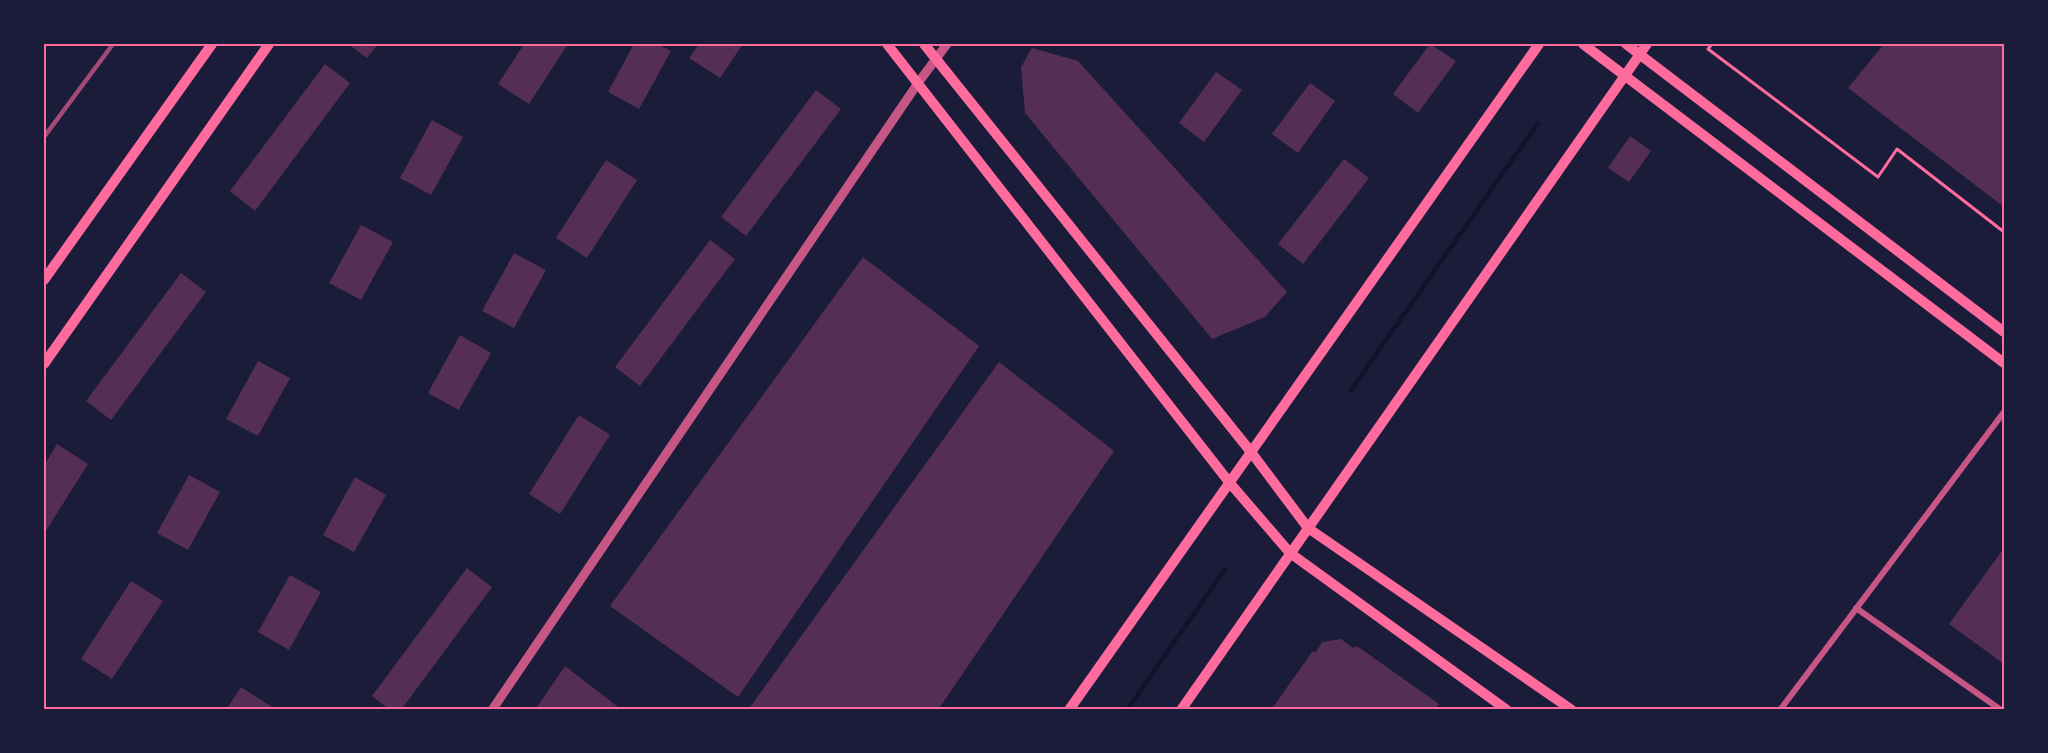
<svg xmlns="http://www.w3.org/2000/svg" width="2048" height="753" font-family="Signika,sans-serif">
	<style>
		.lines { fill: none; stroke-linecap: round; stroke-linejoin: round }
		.stream { stroke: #12122b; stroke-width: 4.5 }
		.building { fill: #542f53 }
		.path { stroke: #ff6b9d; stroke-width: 3 }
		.minor { stroke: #c65784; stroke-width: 6 }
		.tertiary { stroke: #c65784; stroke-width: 9 }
		.secondary { stroke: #ff6b9d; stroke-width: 10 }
		.primary { stroke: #ff6b9d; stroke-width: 10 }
		.rail { stroke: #a44b75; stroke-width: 4.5 }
		.neatline { fill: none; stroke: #ff6b9d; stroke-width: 2 }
	</style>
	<rect width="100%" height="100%" fill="#1b1b3a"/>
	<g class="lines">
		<path class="stream" d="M 1351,390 L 1538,123
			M 1127,710 L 1225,569"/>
	</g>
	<path class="building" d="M 348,44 L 378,44 L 367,58 Z
		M 524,44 L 568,44 L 529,104 L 498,84 Z
		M 634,44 L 657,44 L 671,51 L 639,109 L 608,92 Z
		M 699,44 L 743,44 L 720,78 L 689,58 Z
		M 1430,44 L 1456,61 L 1418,113 L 1393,94 Z
		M 1884,44 L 2004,44 L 2004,207 L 1848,88 Z
		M 1032,48 L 1078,61 L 1287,292 L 1265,317 L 1212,339 L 1025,113 L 1021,67 Z
		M 325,64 L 350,83 L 255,211 L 230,191 Z
		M 1216,72 L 1242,90 L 1204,142 L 1179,123 Z
		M 1310,83 L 1335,101 L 1298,153 L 1272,134 Z
		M 816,90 L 841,109 L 746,236 L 721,217 Z
		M 432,120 L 463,137 L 431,195 L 400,178 Z
		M 1630,136 L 1651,151 L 1629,182 L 1608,168 Z
		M 1344,159 L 1369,178 L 1303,264 L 1278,244 Z
		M 606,160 L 637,180 L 587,258 L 556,238 Z
		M 361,225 L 393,242 L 361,300 L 329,283 Z
		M 710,240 L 735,259 L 640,386 L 615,367 Z
		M 514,253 L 546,270 L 514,328 L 482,311 Z
		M 863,257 L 979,346 L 738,697 L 610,606 Z
		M 181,273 L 206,292 L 111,420 L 86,401 Z
		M 460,335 L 491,353 L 459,410 L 428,393 Z
		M 258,361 L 290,378 L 258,436 L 226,419 Z
		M 999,362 L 1114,451 L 938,710 L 748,710 Z
		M 579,415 L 610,435 L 560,514 L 529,494 Z
		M 57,444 L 88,464 L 44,534 L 44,466 Z
		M 189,475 L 220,492 L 188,550 L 157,533 Z
		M 355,477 L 386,495 L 354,552 L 323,535 Z
		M 2004,548 L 2004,664 L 1949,624 Z
		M 467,568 L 492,587 L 401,710 L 390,710 L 372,696 Z
		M 290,575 L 321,592 L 289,650 L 258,632 Z
		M 131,581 L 163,601 L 112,679 L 81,659 Z
		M 1341,639 L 1353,648 L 1357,646 L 1439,704 L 1435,710 L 1271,710 L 1312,652 L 1316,652 L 1322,642 Z
		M 565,666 L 622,710 L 535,710 Z
		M 241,687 L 272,707 L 270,710 L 226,710 Z"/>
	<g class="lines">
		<path class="path" d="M 1712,44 L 1708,49 L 1878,177 L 1897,149 L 2004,232"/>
		<path class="minor" d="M 1856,608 L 2001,710
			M 1780,710 L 2004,412"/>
		<path class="tertiary" d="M 492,710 L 918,83 L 947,44"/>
		<path class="secondary" d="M 887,44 L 1229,482 L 1290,553 L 1507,710
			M 924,44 L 1251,452 L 1308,528 L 1572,710
			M 1583,44 L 2004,363
			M 1626,44 L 2004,332
			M 1069,710 L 1539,44
			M 1181,710 L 1647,44"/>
		<path class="primary" d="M 44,280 L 212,44
			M 44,364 L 269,44"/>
		<path class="rail" d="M 44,137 L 113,44"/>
	</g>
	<rect width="2048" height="753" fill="none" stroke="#1b1b3a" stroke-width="90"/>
	<rect x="45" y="45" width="1958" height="663" class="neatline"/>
</svg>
